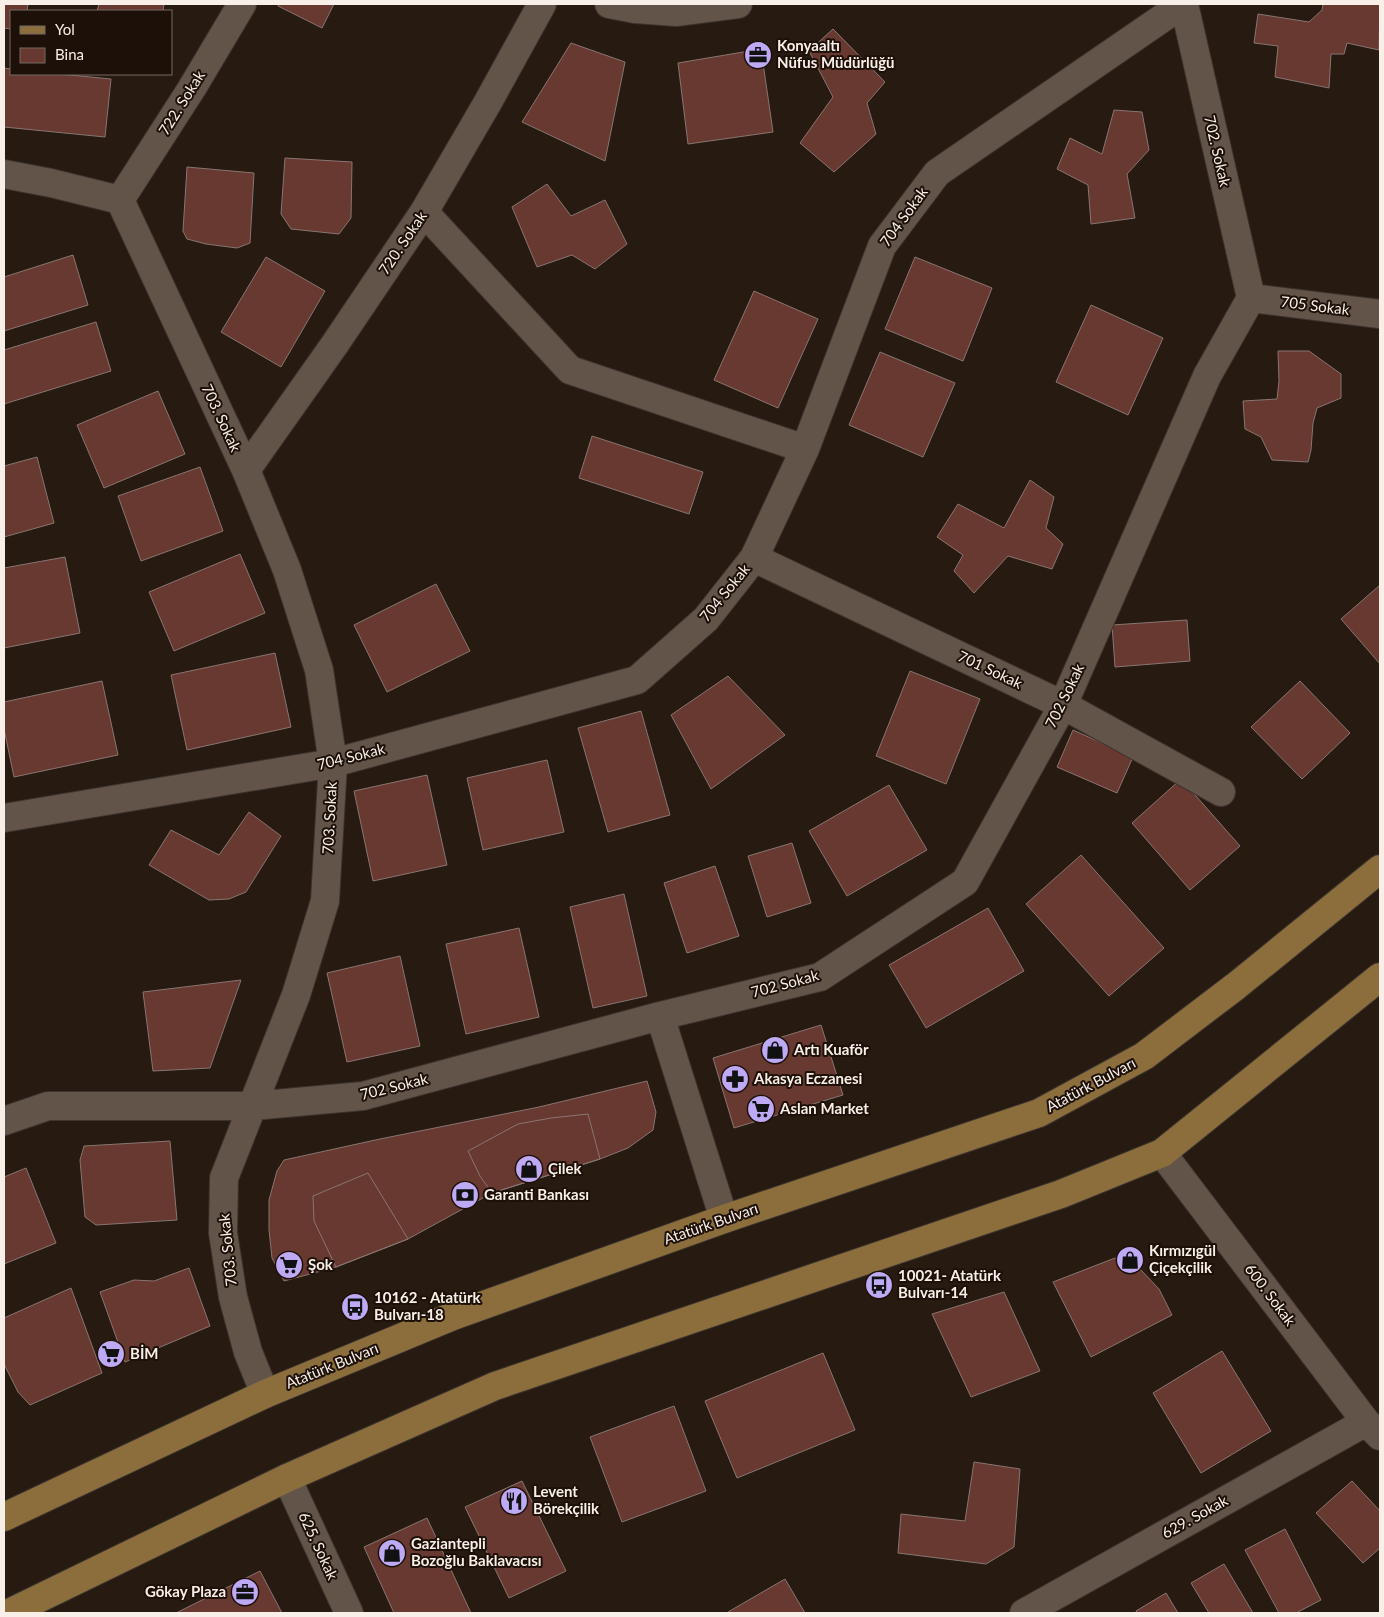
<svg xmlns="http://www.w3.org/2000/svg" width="1384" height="1617" font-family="Lato,sans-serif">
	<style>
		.building { fill: #683930; stroke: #897571 }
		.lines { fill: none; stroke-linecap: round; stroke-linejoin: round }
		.minor-casing { stroke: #3d342f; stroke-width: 30 }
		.major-casing { stroke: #3d342f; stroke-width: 30 }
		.minor { stroke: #63544a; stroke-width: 28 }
		.major { stroke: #8c6e3c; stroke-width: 28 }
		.labels { text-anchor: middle; stroke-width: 4; stroke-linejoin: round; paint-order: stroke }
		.poi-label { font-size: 15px; font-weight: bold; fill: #f8efe9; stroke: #1c1008; text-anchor: start }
		.street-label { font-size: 15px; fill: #f8efe9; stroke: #1c1008 }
	</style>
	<rect width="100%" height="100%" fill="#261a11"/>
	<path class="building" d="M 4,4 L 28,4 L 27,11 L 11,11 L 11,29 L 4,28 Z
		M 99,4 L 164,4 L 163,11 L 97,11 Z
		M 279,4 L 334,4 L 322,28 L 278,6 Z
		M 1323,4 L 1380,4 L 1379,50 L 1347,43 L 1344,54 L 1331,54 L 1329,88 L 1275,77 L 1278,46 L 1254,43 L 1258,14 L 1309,22 L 1322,10 Z
		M 833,29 L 885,82 L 867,103 L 876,134 L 834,172 L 800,143 L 833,97 L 809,51 Z
		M 571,43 L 625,62 L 605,161 L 522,122 Z
		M 761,49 L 773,132 L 688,144 L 678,63 Z
		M 4,68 L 11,69 L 11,74 L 59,74 L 111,79 L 105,137 L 4,127 Z
		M 1114,110 L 1142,112 L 1149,150 L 1127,174 L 1135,218 L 1091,224 L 1088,185 L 1057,169 L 1070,138 L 1102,154 Z
		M 285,158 L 352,162 L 351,218 L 339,234 L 291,229 L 281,214 Z
		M 187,167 L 254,173 L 250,243 L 237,248 L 206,244 L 187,239 L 183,231 Z
		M 547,184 L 571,216 L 605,200 L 627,244 L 595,269 L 572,255 L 537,267 L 512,207 Z
		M 73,255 L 88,305 L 4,331 L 4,277 Z
		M 266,257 L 325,291 L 281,367 L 221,332 Z
		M 915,257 L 992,288 L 963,361 L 885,329 Z
		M 754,291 L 818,319 L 778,408 L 714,380 Z
		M 1091,305 L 1163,338 L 1128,415 L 1056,382 Z
		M 96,322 L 111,371 L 4,404 L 4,350 Z
		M 1278,351 L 1309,351 L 1341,374 L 1341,398 L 1317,408 L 1313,423 L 1311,450 L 1308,462 L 1272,460 L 1261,437 L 1245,429 L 1243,401 L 1277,399 L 1279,381 Z
		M 880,352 L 955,383 L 923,457 L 849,425 Z
		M 158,391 L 185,454 L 104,488 L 77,425 Z
		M 592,436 L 703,472 L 689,514 L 579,478 Z
		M 37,457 L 54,523 L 4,537 L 4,466 Z
		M 200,467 L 223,531 L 141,561 L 118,496 Z
		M 1030,480 L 1054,497 L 1046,528 L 1063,544 L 1052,569 L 1008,556 L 974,593 L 954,571 L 963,555 L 937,537 L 958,504 L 1004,528 Z
		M 240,554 L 265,613 L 174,651 L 149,592 Z
		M 65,557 L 80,633 L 4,648 L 4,568 Z
		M 436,584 L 470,651 L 387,692 L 354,625 Z
		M 1380,585 L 1380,664 L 1341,619 Z
		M 1187,620 L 1190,661 L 1115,667 L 1112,625 Z
		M 275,653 L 291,727 L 187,750 L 171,675 Z
		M 910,671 L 980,699 L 946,784 L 876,756 Z
		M 728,676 L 785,735 L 711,789 L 671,715 Z
		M 102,681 L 118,755 L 14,777 L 4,729 L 4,702 Z
		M 1300,681 L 1350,733 L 1302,779 L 1251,727 Z
		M 641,711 L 670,815 L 608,832 L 578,728 Z
		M 1073,730 L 1133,757 L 1117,793 L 1057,767 Z
		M 547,760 L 564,832 L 483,850 L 467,778 Z
		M 427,775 L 447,865 L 373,881 L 354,791 Z
		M 1181,779 L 1240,846 L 1190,890 L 1132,823 Z
		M 889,785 L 927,850 L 847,896 L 809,831 Z
		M 249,812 L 281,836 L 246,892 L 229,899 L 209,900 L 149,865 L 171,830 L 219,855 Z
		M 792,843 L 811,903 L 767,917 L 748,856 Z
		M 1081,855 L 1164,948 L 1109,996 L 1026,904 Z
		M 715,866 L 739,936 L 687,953 L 664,883 Z
		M 624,894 L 647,996 L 593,1008 L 570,907 Z
		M 988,908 L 1024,971 L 926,1028 L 889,965 Z
		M 519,928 L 539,1017 L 466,1034 L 446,944 Z
		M 400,956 L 420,1046 L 347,1062 L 327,973 Z
		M 241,980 L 210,1068 L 153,1071 L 143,992 Z
		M 821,1025 L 843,1095 L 734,1128 L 713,1058 Z
		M 647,1081 L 656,1112 L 653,1130 L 628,1148 L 600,1159 L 492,1193 L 408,1239 L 336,1267 L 284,1281 L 272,1258 L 269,1230 L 269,1200 L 277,1171 L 284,1160 L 380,1139 L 539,1107 Z
		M 588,1114 L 600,1159 L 492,1193 L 480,1176 L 468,1151 L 518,1124 L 551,1118 Z
		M 170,1141 L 177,1220 L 96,1225 L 85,1217 L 80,1160 L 84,1146 Z
		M 26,1168 L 56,1243 L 4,1264 L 4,1177 Z
		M 368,1173 L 408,1239 L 336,1267 L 314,1221 L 313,1196 Z
		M 1115,1258 L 1140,1269 L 1159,1289 L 1172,1315 L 1091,1357 L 1053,1282 Z
		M 189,1268 L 210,1326 L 125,1362 L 100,1292 L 134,1280 L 154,1281 Z
		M 71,1288 L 102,1373 L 30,1405 L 18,1392 L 4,1364 L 4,1318 Z
		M 1004,1292 L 1040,1371 L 971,1397 L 932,1314 Z
		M 1222,1351 L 1271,1431 L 1201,1473 L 1153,1393 Z
		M 823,1353 L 855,1430 L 737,1478 L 705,1401 Z
		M 674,1406 L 706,1491 L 622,1522 L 590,1437 Z
		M 974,1462 L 1020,1469 L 1014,1547 L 986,1564 L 898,1553 L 901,1514 L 965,1521 Z
		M 522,1481 L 566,1571 L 509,1598 L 465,1507 Z
		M 1352,1481 L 1380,1511 L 1380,1548 L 1363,1563 L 1316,1513 Z
		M 427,1518 L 471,1613 L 394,1613 L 364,1547 Z
		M 1285,1529 L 1321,1600 L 1296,1613 L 1279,1613 L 1245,1550 Z
		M 1224,1564 L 1253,1613 L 1209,1613 L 1191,1583 Z
		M 260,1571 L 282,1613 L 176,1613 Z
		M 785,1579 L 805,1613 L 729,1613 L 728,1612 Z
		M 1166,1593 L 1178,1613 L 1137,1613 L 1136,1611 Z"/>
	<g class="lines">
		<g class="minor-casing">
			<path id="minor" d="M 609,4 L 635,9 L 676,12 L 738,4
				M 1184,4 L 1251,298
				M 4,174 L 51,183 L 120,200
				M 120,200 L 246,470 L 287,570 L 319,670 L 333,763 L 325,901 L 296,995 L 224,1178 L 223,1233 L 233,1297 L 248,1352 L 265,1394
				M 120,200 L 192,88 L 242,4
				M 424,212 L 570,370 L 805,449
				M 1251,298 L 1380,314
				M 246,470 L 335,344 L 424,212 L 488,102 L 542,4
				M 754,558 L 1063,705 L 1221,792
				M 4,818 L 333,763 L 637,680 L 706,619 L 754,558 L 805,449 L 882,246 L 937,173 L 1183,4
				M 660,1016 L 724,1219
				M 4,1121 L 48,1106 L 252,1106 L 363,1096 L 660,1016 L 820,977 L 965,882 L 1063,705 L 1207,376 L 1251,298
				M 1162,1153 L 1366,1422 L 1380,1436
				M 287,1478 L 349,1613
				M 1024,1613 L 1366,1422"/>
		</g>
		<g class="major-casing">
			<path id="major" d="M 4,1517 L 265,1394 L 453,1316 L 724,1219 L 1039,1113 L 1144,1056 L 1236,986 L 1380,869
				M 9,1613 L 287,1478 L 495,1386 L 1061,1194 L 1162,1153 L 1380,977"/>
		</g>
		<use href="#minor" class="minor"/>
		<use href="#major" class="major"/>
	</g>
	<defs>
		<g id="office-disc" transform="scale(1.4375)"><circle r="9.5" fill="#bea9f5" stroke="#1c1008"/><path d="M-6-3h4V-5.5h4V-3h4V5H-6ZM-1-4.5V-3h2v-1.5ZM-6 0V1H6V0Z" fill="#111"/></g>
		<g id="shop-disc" transform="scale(1.4375)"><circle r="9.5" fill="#bea9f5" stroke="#1c1008"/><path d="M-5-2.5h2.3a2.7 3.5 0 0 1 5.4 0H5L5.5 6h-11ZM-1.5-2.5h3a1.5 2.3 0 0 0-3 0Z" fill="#111"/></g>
		<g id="pharmacy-disc" transform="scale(1.4375)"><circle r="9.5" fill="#bea9f5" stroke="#1c1008"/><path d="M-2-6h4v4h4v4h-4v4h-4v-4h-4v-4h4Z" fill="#111"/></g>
		<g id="supermarket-disc" transform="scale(1.4375)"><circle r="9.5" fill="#bea9f5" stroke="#1c1008"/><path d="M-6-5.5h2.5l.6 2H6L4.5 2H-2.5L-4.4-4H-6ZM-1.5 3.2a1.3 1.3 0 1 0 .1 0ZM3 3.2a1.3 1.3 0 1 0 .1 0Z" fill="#111"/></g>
		<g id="bank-disc" transform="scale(1.4375)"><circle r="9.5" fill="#bea9f5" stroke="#1c1008"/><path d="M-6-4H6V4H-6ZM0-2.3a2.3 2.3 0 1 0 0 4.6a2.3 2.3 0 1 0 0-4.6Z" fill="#111"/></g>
		<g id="bus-disc" transform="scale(1.4375)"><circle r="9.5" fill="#bea9f5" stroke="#1c1008"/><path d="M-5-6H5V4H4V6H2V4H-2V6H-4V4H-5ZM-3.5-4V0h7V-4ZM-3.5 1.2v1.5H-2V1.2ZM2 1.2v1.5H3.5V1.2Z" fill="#111"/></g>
		<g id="restaurant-disc" transform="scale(1.4375)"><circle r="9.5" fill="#bea9f5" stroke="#1c1008"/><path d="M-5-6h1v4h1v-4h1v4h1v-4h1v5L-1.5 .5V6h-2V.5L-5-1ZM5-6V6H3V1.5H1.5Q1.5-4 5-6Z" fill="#111"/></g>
	</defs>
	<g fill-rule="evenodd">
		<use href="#office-disc" x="758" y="55"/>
		<use href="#shop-disc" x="775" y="1050"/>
		<use href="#pharmacy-disc" x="735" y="1079"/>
		<use href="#supermarket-disc" x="761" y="1109"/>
		<use href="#shop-disc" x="529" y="1169"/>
		<use href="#bank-disc" x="465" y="1195"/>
		<use href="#shop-disc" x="1130" y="1260"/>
		<use href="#supermarket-disc" x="289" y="1265"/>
		<use href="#bus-disc" x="879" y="1285"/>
		<use href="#bus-disc" x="355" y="1307"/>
		<use href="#supermarket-disc" x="111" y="1354"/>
		<use href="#restaurant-disc" x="514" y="1501"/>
		<use href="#shop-disc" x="392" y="1553"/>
		<use href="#office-disc" x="245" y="1592"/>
	</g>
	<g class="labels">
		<g class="poi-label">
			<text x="777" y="51">Konyaaltı<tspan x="777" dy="17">Nüfus Müdürlüğü</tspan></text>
			<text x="794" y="1055">Artı Kuaför</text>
			<text x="754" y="1084">Akasya Eczanesi</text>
			<text x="780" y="1114">Aslan Market</text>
			<text x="548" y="1174">Çilek</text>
			<text x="484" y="1200">Garanti Bankası</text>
			<text x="1149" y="1256">Kırmızıgül<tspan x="1149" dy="17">Çiçekçilik</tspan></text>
			<text x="308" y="1270">Şok</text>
			<text x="898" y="1281">10021- Atatürk<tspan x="898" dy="17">Bulvarı-14</tspan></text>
			<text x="374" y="1303">10162 - Atatürk<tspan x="374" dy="17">Bulvarı-18</tspan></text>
			<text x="130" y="1359">BİM</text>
			<text x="533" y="1497">Levent<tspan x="533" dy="17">Börekçilik</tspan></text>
			<text x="411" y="1549">Gaziantepli<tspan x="411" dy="17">Bozoğlu Baklavacısı</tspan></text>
			<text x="226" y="1597" text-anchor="end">Gökay Plaza</text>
		</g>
		<g class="street-label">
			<text transform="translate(182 103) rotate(-58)" y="5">722. Sokak</text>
			<text transform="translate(1217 151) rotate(77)" y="5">702. Sokak</text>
			<text transform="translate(904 217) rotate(-54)" y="5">704 Sokak</text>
			<text transform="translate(403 243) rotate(-56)" y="5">720. Sokak</text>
			<text transform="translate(1315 306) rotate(7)" y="5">705 Sokak</text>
			<text transform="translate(221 418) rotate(65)" y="5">703. Sokak</text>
			<text transform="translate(725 593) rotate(-51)" y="5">704 Sokak</text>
			<text transform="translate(990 670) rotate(25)" y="5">701 Sokak</text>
			<text transform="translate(1065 696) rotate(-64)" y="5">702 Sokak</text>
			<text transform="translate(351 757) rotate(-14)" y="5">704 Sokak</text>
			<text transform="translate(330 818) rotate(-87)" y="5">703. Sokak</text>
			<text transform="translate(785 984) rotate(-15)" y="5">702 Sokak</text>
			<text transform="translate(1091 1085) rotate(-28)" y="5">Atatürk Bulvarı</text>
			<text transform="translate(394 1087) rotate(-14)" y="5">702 Sokak</text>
			<text transform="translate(711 1224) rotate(-19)" y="5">Atatürk Bulvarı</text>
			<text transform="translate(228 1250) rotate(-96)" y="5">703. Sokak</text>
			<text transform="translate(1270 1295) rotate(53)" y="5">600. Sokak</text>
			<text transform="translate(332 1366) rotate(-22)" y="5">Atatürk Bulvarı</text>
			<text transform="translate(1195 1517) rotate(-29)" y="5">629. Sokak</text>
			<text transform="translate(318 1546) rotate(65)" y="5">625. Sokak</text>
		</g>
	</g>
	<rect width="1384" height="1617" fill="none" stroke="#f8efe9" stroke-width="10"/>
	<rect x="10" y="10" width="162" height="65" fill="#1c1008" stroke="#746962"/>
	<rect x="20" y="26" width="25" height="8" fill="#8c6e3c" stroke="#746962"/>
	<text x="55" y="35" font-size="15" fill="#f8efe9">Yol</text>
	<rect x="20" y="48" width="25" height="15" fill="#683930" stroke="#746962"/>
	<text x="55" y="60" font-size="15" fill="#f8efe9">Bina</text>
</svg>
